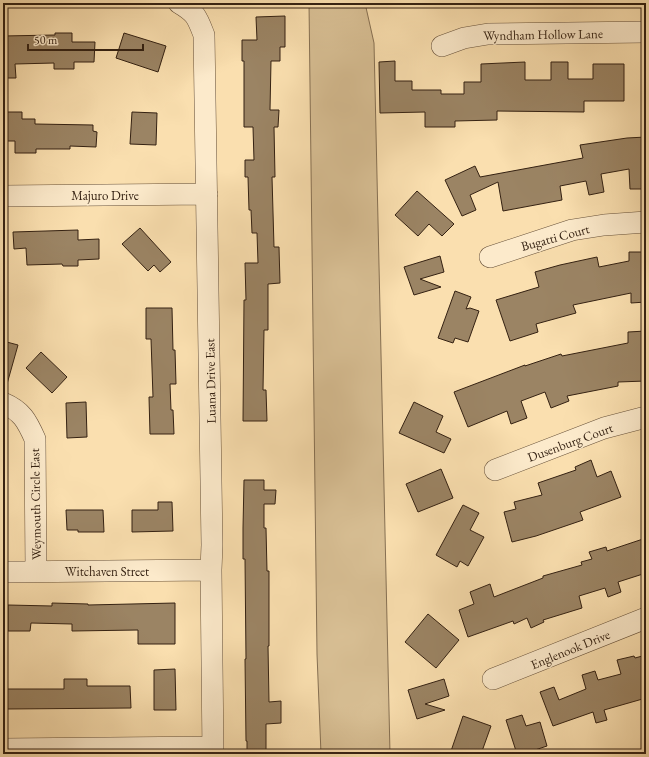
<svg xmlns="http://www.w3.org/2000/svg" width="649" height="757" font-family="'EB Garamond',serif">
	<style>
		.green { fill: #d8bf94; stroke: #867053 }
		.building { fill: #9b8464; stroke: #342112 }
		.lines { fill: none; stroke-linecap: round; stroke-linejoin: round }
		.minor-casing { stroke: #665039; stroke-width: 22 }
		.minor { stroke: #fceacb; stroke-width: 21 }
		.labels { text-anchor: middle; stroke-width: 3; stroke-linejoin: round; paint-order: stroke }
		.street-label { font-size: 13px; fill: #342112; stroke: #fceacb }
	</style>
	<rect width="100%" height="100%" fill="#fadfaf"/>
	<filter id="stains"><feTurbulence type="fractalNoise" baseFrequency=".005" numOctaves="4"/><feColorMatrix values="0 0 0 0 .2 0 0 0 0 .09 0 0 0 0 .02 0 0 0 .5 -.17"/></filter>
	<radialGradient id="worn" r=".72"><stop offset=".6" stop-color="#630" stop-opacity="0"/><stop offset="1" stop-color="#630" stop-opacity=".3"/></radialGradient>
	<path class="green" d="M 309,3 L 365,3 L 374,43 L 390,754 L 321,754 L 317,654 Z"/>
	<path class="building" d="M 285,16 L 285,47 L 280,47 L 280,61 L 271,61 L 270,110 L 279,110 L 278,127 L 274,127 L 275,177 L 272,177 L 274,247 L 279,247 L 280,283 L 268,284 L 268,330 L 264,330 L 263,390 L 266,390 L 267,421 L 243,421 L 244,300 L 246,300 L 245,263 L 258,263 L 257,233 L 252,233 L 251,210 L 249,210 L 248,177 L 245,177 L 245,160 L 254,160 L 253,127 L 244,127 L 244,61 L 242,61 L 242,40 L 257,40 L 256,17 Z
		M 55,33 L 72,33 L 72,42 L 95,42 L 94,62 L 74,62 L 74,69 L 54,69 L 54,63 L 15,64 L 16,78 L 3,78 L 3,36 L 55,35 Z
		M 124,33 L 166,46 L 158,72 L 116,58 Z
		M 395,61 L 395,81 L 412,81 L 412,90 L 441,90 L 441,94 L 464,94 L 464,82 L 481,82 L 481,64 L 525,62 L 525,80 L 551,80 L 551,62 L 568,62 L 568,79 L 593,79 L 593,64 L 624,64 L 624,101 L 584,101 L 584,112 L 497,111 L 497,120 L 455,121 L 455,127 L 425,127 L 425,112 L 380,113 L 379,62 Z
		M 3,112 L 22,112 L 22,119 L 35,119 L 35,124 L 93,125 L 93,131 L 97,132 L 96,147 L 70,146 L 70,149 L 36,149 L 36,153 L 15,153 L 15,141 L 3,141 Z
		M 132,112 L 157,113 L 156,145 L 130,144 Z
		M 646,137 L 646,189 L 630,189 L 629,169 L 601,174 L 604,192 L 589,195 L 586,181 L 560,186 L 562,200 L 503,211 L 498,182 L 470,195 L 476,210 L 462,216 L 445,180 L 475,166 L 480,177 L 583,158 L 580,145 L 627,138 Z
		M 417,191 L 454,224 L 442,236 L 429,224 L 418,236 L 395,215 Z
		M 140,228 L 171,262 L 160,272 L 154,265 L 148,271 L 122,244 Z
		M 78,230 L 78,240 L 99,239 L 99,259 L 78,260 L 78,266 L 63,266 L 62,264 L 27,265 L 26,248 L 14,249 L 13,232 Z
		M 629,252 L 644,252 L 644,264 L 646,264 L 646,302 L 631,303 L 631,293 L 573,305 L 576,313 L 536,324 L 538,332 L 510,341 L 496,300 L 539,287 L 535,272 L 560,265 L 597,257 L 599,267 L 629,261 Z
		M 440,256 L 444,272 L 420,279 L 441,287 L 414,295 L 404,267 Z
		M 455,291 L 471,297 L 466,309 L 470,308 L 479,311 L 468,342 L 455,338 L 453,343 L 438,338 Z
		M 146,308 L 172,308 L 173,350 L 175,350 L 176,384 L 170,384 L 171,410 L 173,410 L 174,434 L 150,434 L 149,397 L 153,397 L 151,339 L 146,339 Z
		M 646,331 L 646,381 L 618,382 L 618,386 L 567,396 L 569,401 L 551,408 L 545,392 L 521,401 L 527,418 L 511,424 L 507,411 L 468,427 L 454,392 L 525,365 L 525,366 L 561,354 L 562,356 L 628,343 L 628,332 Z
		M 3,341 L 18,345 L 7,384 L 3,384 Z
		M 41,352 L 67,377 L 52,393 L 26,368 Z
		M 86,402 L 87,437 L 67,438 L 66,403 Z
		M 414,402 L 443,416 L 436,432 L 451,439 L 444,453 L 399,433 Z
		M 591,460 L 597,477 L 611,471 L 621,497 L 580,512 L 583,520 L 536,536 L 512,542 L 504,512 L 516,509 L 514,502 L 542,495 L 538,483 L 576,470 L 575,467 Z
		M 441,469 L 453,498 L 418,512 L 406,484 Z
		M 244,480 L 264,480 L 264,490 L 276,490 L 275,504 L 264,504 L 264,528 L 266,528 L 267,571 L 269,571 L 269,646 L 268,646 L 269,702 L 281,701 L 281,723 L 266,724 L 266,754 L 247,754 L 247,741 L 246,741 L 245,659 L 246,659 L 245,559 L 243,559 L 243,528 Z
		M 158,502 L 172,502 L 173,531 L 132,532 L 132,510 L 158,510 Z
		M 463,505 L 479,513 L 470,530 L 484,537 L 468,566 L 460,561 L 457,567 L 436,555 Z
		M 66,510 L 103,510 L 104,532 L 78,532 L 78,530 L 67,530 Z
		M 646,538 L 646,573 L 618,582 L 621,592 L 608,597 L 605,588 L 579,596 L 582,608 L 543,620 L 544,622 L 531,628 L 527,618 L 514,624 L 513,621 L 468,637 L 459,610 L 474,604 L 470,592 L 490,584 L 494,597 L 543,578 L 543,576 L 582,565 L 581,562 L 592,559 L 589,552 L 606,547 L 607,551 Z
		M 52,603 L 88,604 L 88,605 L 175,603 L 175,644 L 138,644 L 138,630 L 72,631 L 72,624 L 31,623 L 30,631 L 8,631 L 8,605 L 52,606 Z
		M 428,614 L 459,640 L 436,668 L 405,642 Z
		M 646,655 L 646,698 L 604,710 L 607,720 L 596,723 L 593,712 L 553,726 L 540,692 L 554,687 L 559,700 L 586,689 L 582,675 L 595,671 L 598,680 L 621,674 L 617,660 L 634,656 L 635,658 Z
		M 175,669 L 176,710 L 154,710 L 154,670 Z
		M 64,679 L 87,679 L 87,686 L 130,686 L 131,708 L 7,709 L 7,689 L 64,689 Z
		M 444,679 L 449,696 L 425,704 L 445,710 L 417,719 L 408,690 Z
		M 522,715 L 526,726 L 540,722 L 547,746 L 523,754 L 517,754 L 506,720 Z
		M 463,716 L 491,726 L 481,754 L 450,754 Z"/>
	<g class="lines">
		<g class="minor-casing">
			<path id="minor" d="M 179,3 C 196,13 197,17 204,35 L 212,545 L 211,570 L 213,754
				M 442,46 L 464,38 L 488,34 L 646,32
				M 3,196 L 207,194
				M 490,257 L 572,230 L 604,225 L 646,222
				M 3,403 C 22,411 27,421 35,439 L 36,571
				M 495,470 L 604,428 L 646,417
				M 3,572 L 211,570
				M 493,679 L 646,618
				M 3,749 L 213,747"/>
		</g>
		<use href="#minor" class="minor"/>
	</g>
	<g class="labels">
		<g class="street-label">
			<text transform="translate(543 34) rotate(-1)" y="5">Wyndham Hollow Lane</text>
			<text x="105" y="200">Majuro Drive</text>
			<text transform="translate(555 237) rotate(-15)" y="5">Bugatti Court</text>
			<text transform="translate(210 381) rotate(-91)" y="5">Luana Drive East</text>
			<text transform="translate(570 442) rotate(-20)" y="5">Dusenburg Court</text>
			<text transform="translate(35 504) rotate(-91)" y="5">Weymouth Circle East</text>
			<text x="107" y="576">Witchaven Street</text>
			<text transform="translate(570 649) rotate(-22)" y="5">Englenook Drive</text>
		</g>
	</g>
	<rect width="649" height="757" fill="none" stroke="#fadfaf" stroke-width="16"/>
	<rect x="4" y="4" width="641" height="749" fill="none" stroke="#342112" stroke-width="2"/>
	<rect x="8" y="8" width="633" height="741" fill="none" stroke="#342112"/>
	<path d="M28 44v6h115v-6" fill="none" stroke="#342112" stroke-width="2"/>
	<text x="34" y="44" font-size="12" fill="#342112" stroke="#fceacb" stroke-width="3" paint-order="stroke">50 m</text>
	<rect width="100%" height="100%" filter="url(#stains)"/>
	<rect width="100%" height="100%" fill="url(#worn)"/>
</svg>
